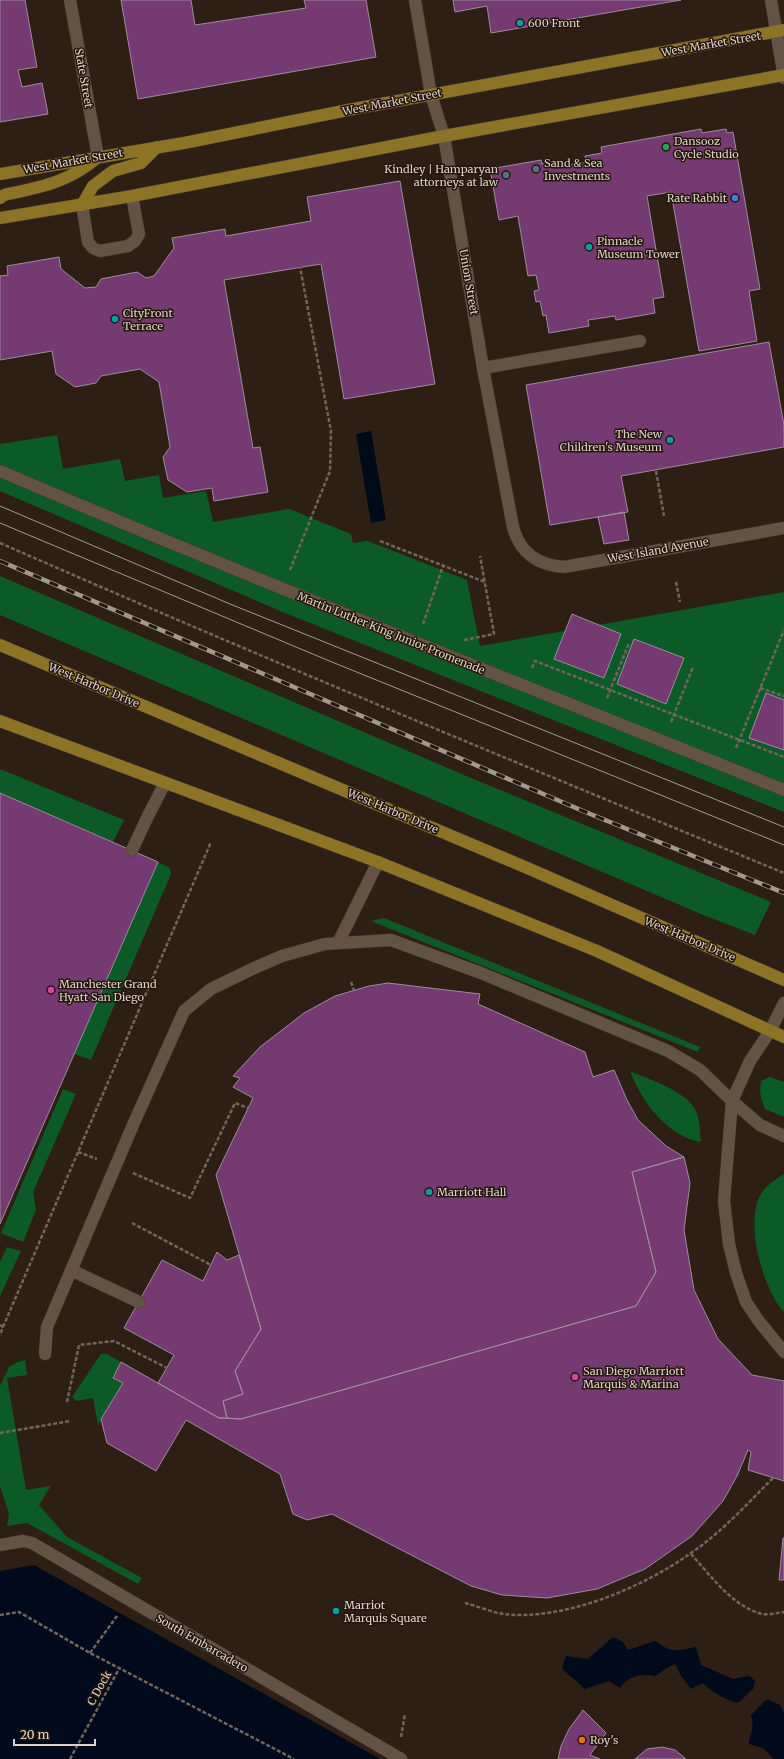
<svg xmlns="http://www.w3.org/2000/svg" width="784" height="1759" font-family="Merriweather,serif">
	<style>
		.green { fill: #0d5a29 }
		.water { fill: #000a1a }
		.building { fill: #743a71; stroke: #9d8c9c }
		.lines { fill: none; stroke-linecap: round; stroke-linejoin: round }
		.lane-casing { stroke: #453931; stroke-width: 13 }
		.street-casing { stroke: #453931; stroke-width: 13 }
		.secondary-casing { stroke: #453931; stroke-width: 13 }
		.primary-casing { stroke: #453931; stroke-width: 13 }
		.path { stroke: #72665c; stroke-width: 2.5; stroke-dasharray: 4 2; stroke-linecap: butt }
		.lane { stroke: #625345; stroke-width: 12 }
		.street { stroke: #625345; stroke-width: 12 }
		.secondary { stroke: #625345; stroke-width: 12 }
		.primary { stroke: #8c7325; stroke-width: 12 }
		.tram { stroke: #a39890; stroke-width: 1 }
		.rail-casing { stroke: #a39890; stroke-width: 4.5 }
		.rail { stroke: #23160a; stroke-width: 3; stroke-dasharray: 9; stroke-linecap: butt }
		.culture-dot { fill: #0f9aa8; stroke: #23160a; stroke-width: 1.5 }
		.leisure-dot { fill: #2e9e5b; stroke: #23160a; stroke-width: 1.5 }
		.service-dot { fill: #5c6f8a; stroke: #23160a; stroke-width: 1.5 }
		.shop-dot { fill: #3f7fe0; stroke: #23160a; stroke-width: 1.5 }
		.hotel-dot { fill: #d1479c; stroke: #23160a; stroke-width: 1.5 }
		.food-dot { fill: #e8710a; stroke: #23160a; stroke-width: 1.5 }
		.labels { text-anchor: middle; stroke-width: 3; stroke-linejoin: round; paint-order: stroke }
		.poi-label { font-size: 11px; fill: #dcd2cb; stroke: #23160a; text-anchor: start }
		.street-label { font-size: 11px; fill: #dcd2cb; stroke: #23160a }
	</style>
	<rect width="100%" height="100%" fill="#2d1f14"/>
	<path class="green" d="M 57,435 L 63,469 L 120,459 L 125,481 L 159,475 L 163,498 L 206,491 L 213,522 L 289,509 L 351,534 L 353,543 L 368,541 L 467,580 L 480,646 L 784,592 L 784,812 L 285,613 L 0,491 L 0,444 Z
		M 0,576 L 471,778 L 771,902 L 755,935 L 701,914 L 0,615 Z
		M 0,769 L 124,820 L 113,842 L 0,793 Z
		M 158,862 L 170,868 L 171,874 L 91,1060 L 74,1054 Z
		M 384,918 L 700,1047 L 698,1052 L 371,921 Z
		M 630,1071 C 650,1080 687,1091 696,1111 C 700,1121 700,1132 701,1142 C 695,1141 688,1139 683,1136 C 658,1123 640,1097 630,1071 Z
		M 770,1077 L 784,1082 L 784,1117 L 765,1109 C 761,1099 759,1092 761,1081 Z
		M 63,1089 L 76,1094 L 33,1192 L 36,1210 L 23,1242 L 1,1233 Z
		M 784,1174 L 784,1312 C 763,1289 747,1230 758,1200 C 762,1189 774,1180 784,1174 Z
		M 7,1247 L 21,1251 L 0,1296 L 0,1262 Z
		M 101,1354 L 107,1354 L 121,1362 L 113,1378 L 123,1383 L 98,1425 L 93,1398 L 76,1401 L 72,1397 Z
		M 25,1360 L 27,1375 L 7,1378 L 26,1490 L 51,1486 L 39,1505 L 67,1537 L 142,1578 L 138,1584 L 27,1523 L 7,1526 L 9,1514 L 0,1486 L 0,1386 L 9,1367 L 18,1362 Z"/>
	<path class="water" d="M 371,431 L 386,520 L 371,523 L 356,434 Z
		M 34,1565 L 380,1759 L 0,1759 L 0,1571 Z
		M 613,1637 L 623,1642 L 628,1650 L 655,1641 C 671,1653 677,1651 696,1647 L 701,1665 L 733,1679 L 749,1676 L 755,1681 L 753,1689 L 738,1703 C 724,1699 713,1693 703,1683 L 691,1689 L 681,1676 L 675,1664 L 665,1669 L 656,1676 C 643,1673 627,1676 620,1688 L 609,1681 L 585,1689 L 562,1669 L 566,1656 L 588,1659 Z
		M 767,1699 L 780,1705 L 784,1713 L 784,1759 L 774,1759 L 763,1748 L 749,1744 C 750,1730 755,1731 751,1715 Z"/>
	<path class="building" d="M 0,0 L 25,0 L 37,67 L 18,70 L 22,87 L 42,83 L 48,114 L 0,122 Z
		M 121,0 L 191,0 L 195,25 L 306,8 L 304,0 L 366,0 L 376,57 L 138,99 Z
		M 453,0 L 681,0 L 491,33 L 487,6 L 455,12 Z
		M 701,129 L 702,133 L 726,129 L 727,133 L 733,132 L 760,289 L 749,291 L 757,341 L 699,351 L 671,192 L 647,196 L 664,297 L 653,299 L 655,313 L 616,320 L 615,316 L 588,320 L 589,326 L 549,333 L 546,315 L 543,316 L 540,301 L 536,302 L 534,291 L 539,290 L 536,275 L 528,276 L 518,216 L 499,220 L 490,169 L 541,160 L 542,164 L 560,161 L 561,166 L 586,162 L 585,156 L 602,153 L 601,147 Z
		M 400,181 L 435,384 L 344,399 L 321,264 L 224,280 L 253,448 L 260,447 L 268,492 L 214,501 L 212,488 L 187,492 L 168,480 L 163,457 L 170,447 L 159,382 L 140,369 L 101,376 L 96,383 L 75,387 L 56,374 L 52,351 L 0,360 L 0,276 L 8,275 L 7,266 L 59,257 L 61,269 L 85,288 L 96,287 L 101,279 L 137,272 L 146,278 L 154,276 L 174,248 L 172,238 L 225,229 L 226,236 L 311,221 L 307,197 Z
		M 769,342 L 784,425 L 784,447 L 621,476 L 628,512 L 550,525 L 526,385 Z
		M 624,512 L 629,540 L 604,544 L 598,517 Z
		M 572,614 L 621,634 L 604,678 L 554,659 Z
		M 634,639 L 684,658 L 666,704 L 617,684 Z
		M 766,693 L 784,700 L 784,750 L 749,738 Z
		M 0,793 L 158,862 L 0,1224 Z
		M 388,983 L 480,994 L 478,1004 L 585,1052 L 593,1077 L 614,1070 L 627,1100 L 638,1120 L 666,1146 L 684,1157 L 632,1172 L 656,1272 L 636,1306 L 241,1419 L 227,1418 L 223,1401 L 243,1394 L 235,1371 L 261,1329 L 216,1175 L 253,1098 L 233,1087 L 240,1078 L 233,1076 L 260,1047 L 304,1013 L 335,996 L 369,986 Z
		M 684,1157 L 690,1183 L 684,1230 L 694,1290 L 718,1339 L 752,1375 L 784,1381 L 784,1481 L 748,1470 L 751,1452 L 748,1450 L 737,1476 L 723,1501 L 692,1536 L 645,1569 L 597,1589 L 547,1598 L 502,1595 L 471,1586 L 332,1514 L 307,1520 L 293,1514 L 280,1474 L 186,1420 L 156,1471 L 107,1443 L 101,1419 L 123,1383 L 113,1378 L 121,1362 L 219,1418 L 241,1419 L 636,1306 L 656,1272 L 632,1172 Z
		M 217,1252 L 227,1260 L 239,1255 L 261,1329 L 235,1371 L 243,1394 L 223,1401 L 227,1418 L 219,1418 L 158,1383 L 174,1355 L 124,1328 L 162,1260 L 203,1281 Z
		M 783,1538 L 784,1538 L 784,1580 L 779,1580 Z
		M 583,1710 L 606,1733 L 590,1755 L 600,1759 L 558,1759 L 561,1746 L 569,1729 Z
		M 662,1747 L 675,1750 L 686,1759 L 635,1759 L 647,1749 Z"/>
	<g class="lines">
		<g class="lane-casing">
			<path id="lane" d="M 82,205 L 88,242 L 93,248 L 100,251 L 128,246 L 135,241 L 139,234 L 132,196
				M 483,368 L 640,341
				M 132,850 L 148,816 L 165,783
				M 338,943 L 378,862
				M 770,1031 L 750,1061 L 732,1101 L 724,1201 L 729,1244 L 736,1273 L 746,1302 L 758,1320 L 784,1352
				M 71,1270 L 139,1302
				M 45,1354 L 47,1327 L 133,1125 L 184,1011 L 211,989 L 252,969 L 282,956 L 325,944 L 391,940 L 481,973 L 668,1051 L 700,1070 L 732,1101 L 760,1125 L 784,1136"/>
		</g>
		<g class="street-casing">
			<path id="street" d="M 0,471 C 259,582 522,684 784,790
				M 0,1545 L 23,1541 L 32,1543 L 401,1759"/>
		</g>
		<g class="secondary-casing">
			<path id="secondary" d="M 70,0 L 98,157
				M 415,0 L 431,95 L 444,136 L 483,368 L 513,527 C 520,553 537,565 564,567 L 784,528
				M 771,0 L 784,78
				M 770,1031 L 784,1003"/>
		</g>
		<g class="primary-casing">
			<path id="primary" d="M 0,174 L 184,143 L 348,110 L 784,30
				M 0,198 L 4,195 C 41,187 67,183 97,158
				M 82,205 L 93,186 L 113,171 L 141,163 L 157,147
				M 0,218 L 132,196 L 444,136 L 784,75
				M 0,645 L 525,867 L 784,980
				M 0,721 L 378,862 L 597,951 L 784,1037"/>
		</g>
		<path class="path" d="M 656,471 L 664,516
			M 380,541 L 485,582
			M 0,543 C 260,657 522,765 784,873
			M 290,570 L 330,471 L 331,431 L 300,267
			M 676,582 L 680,602
			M 423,624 L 443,566
			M 464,640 L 494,634 L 480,556
			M 532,668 L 535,661 L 784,757
			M 760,688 L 784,696
			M 607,698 L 629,643
			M 671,722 L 693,667
			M 736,748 L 784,630
			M 351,982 L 354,990
			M 78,1152 L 97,1159
			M 133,1173 L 190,1198 L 235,1103 L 248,1108
			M 132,1223 L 211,1265
			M 0,1325 L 3,1327 L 0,1335
			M 3,1327 L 211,842
			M 67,1402 L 79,1345 L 114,1341 L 167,1368
			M 0,1433 L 70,1421
			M 691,1554 C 711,1576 732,1606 762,1614 C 769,1615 777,1613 784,1612
			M 465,1603 C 477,1606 491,1612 503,1614 C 564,1621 642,1588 691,1553 C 722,1532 748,1503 774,1477
			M 0,1615 L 19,1612 L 90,1653 L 294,1759
			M 90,1653 L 117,1616
			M 401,1737 L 405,1714
			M 70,1759 L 120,1667"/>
		<use href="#lane" class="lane"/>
		<use href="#street" class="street"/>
		<use href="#secondary" class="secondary"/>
		<use href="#primary" class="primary"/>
		<path class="tram" d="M 0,506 L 230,604 L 784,827
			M 0,523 L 327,660 L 784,845"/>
		<g class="rail-casing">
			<path id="rail" d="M 0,561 L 583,811 L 784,893"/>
		</g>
		<use href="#rail" class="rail"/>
	</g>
	<g class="culture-dot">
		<circle cx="520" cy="23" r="4"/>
		<circle cx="589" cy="247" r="4"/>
		<circle cx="115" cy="319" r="4"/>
		<circle cx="670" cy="440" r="4"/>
		<circle cx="429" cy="1192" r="4"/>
		<circle cx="336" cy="1611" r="4"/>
	</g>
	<circle class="leisure-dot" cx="666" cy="147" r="4"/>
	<g class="service-dot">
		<circle cx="536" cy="169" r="4"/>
		<circle cx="506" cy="175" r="4"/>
	</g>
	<circle class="shop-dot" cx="735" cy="198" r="4"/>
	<g class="hotel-dot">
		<circle cx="51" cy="990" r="4"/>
		<circle cx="575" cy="1377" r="4"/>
	</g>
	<circle class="food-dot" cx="582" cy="1740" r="4"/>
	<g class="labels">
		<g class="poi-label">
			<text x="528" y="27">600 Front</text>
			<text x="674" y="145">Dansooz<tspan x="674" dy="13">Cycle Studio</tspan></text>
			<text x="544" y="167">Sand &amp; Sea<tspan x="544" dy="13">Investments</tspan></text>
			<text x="498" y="173" text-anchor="end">Kindley | Hamparyan<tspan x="498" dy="13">attorneys at law</tspan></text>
			<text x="727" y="202" text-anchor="end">Rate Rabbit</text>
			<text x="597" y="245">Pinnacle<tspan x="597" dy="13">Museum Tower</tspan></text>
			<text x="123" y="317">CityFront<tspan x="123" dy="13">Terrace</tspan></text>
			<text x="662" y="438" text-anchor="end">The New<tspan x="662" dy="13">Children's Museum</tspan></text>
			<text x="59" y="988">Manchester Grand<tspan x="59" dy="13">Hyatt San Diego</tspan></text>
			<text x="437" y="1196">Marriott Hall</text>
			<text x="583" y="1375">San Diego Marriott<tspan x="583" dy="13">Marquis &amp; Marina</tspan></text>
			<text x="344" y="1609">Marriot<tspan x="344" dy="13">Marquis Square</tspan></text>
			<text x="590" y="1744">Roy's</text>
		</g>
		<g class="street-label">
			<text transform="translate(711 44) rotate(-10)" y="4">West Market Street</text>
			<text transform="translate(84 78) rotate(80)" y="4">State Street</text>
			<text transform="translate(392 102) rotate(-11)" y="4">West Market Street</text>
			<text transform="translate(73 161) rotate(-10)" y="4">West Market Street</text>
			<text transform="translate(469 282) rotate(80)" y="4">Union Street</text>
			<text transform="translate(658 550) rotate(-10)" y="4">West Island Avenue</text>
			<text transform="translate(391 633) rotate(22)" y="4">Martin Luther King Junior Promenade</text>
			<text transform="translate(94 685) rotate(23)" y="4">West Harbor Drive</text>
			<text transform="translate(393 811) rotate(23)" y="4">West Harbor Drive</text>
			<text transform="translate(690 939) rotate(23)" y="4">West Harbor Drive</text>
			<text transform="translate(202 1643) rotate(30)" y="4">South Embarcadero</text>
			<text transform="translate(99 1688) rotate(-61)" y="4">C Dock</text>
		</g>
	</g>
	<path d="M14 1739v6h81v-6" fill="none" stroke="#dcd2cb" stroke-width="2"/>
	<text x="20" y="1739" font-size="12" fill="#dcd2cb" stroke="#23160a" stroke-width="3" paint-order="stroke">20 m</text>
</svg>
